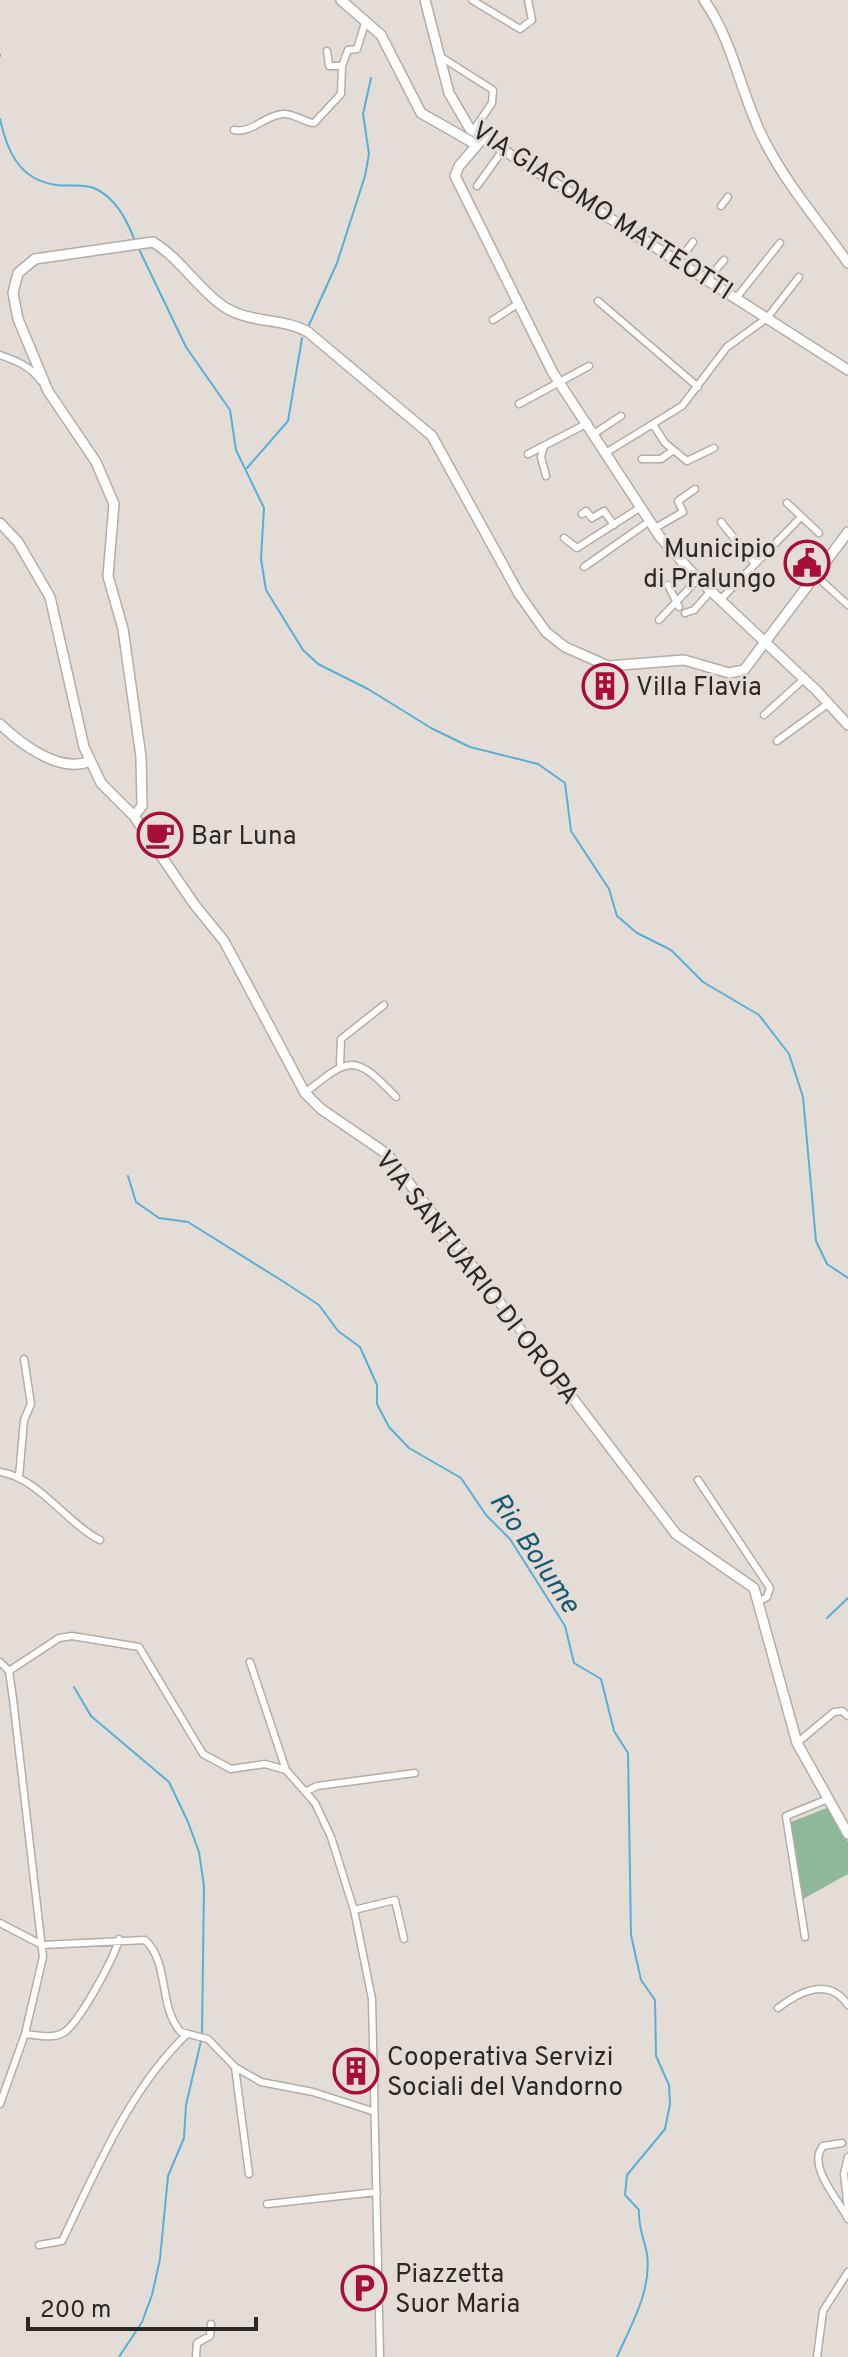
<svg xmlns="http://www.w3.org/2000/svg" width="848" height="2357" font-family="Overpass,sans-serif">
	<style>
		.green { fill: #8fb799 }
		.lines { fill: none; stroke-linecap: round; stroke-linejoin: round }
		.stream { stroke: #5bafd5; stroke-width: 2 }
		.street-casing { stroke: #b4aca6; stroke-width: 9 }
		.secondary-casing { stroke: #b4aca6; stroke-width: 12 }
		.street { stroke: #fff; stroke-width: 6 }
		.secondary { stroke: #fff; stroke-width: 9 }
		.labels { text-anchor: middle; stroke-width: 6; stroke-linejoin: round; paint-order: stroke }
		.street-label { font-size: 26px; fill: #2b2826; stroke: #e4dcd6 }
		.poi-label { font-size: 26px; fill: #2b2826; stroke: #e4dcd6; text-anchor: start }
		.water-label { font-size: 28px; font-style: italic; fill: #175a74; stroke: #e4dcd6 }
	</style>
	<rect width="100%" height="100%" fill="#e4dcd6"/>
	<path class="green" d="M 827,1808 L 848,1842 L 848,1874 L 803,1899 L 791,1822 Z"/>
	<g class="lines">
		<path class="stream" d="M 0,55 L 0,56
			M 0,119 C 7,152 20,180 56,185 C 69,187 81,183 94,188 C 116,198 127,220 135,241
			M 138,247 L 186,347 L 230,410 L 236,450 L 264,508 L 261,559 L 266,590 L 303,650 L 318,664 L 368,689 L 431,728 L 470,747 L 538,764 L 565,783 L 571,831 L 609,889 L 617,916 L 637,933 L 671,950 L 703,982 L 759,1015 L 789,1054 L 803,1097 L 816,1241 L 827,1264 L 848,1278
			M 309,325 L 337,263 L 365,176 L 369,154 L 363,114 L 371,78
			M 247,468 L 288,421 L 302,338
			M 128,1176 L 136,1202 L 159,1218 L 188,1222 L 284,1282 L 319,1305 L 338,1331 L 360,1347 L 377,1385 L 377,1404 L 389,1427 L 409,1448 L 461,1478 L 486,1515 L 510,1539 L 565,1626 L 574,1663 L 601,1679 L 614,1731 L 628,1753 L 631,1935 L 641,1980 L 655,2000 L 656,2056 L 669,2085 L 670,2104 L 665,2129 L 627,2175 L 625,2195 L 639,2210 C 638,2227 644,2238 647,2254 C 652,2290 631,2325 617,2357
			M 827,1618 L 848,1598
			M 74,1687 L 91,1716 L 169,1782 L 188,1822 L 199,1852 L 204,1886 L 202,2034
			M 119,2357 L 142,2322 L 152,2295 L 160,2259 L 168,2176 L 184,2138 L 186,2105 L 201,2041"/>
		<g class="street-casing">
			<path id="street" d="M 472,0 L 520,29 L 532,20 L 528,0
				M 327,51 L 329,66 L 342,66 L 348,50 L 357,49 L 366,20
				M 438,55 L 493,90 L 492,103 L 473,131
				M 234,130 C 251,134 265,115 283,114 C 294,113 303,122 314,123 L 341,94 L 342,66
				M 477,186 L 503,150
				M 721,206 L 728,197
				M 678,262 L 693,242
				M 707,280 L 724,260
				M 737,297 L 780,243
				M 598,301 L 698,387
				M 493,320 L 519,303
				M 0,355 C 17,361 30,366 41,381
				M 519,404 L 589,366
				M 654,426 L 665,443 L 687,461 L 714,448
				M 595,433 L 621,416
				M 544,446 L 541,457 L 546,476
				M 607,452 L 682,406 L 727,347 L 767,318 L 799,277
				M 528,454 L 588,423
				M 642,459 L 661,459 L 672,451
				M 787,503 L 819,533
				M 582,514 L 586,511 L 592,518 L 604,511 L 614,525
				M 721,522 L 755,564
				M 655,528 L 683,512 L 678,501 L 695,489
				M 564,538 L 577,548 L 641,507
				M 584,567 L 644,525
				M 815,575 L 848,605
				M 668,585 L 679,607
				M 721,599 L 801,517
				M 685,613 L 694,610 L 711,591
				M 659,620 L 698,579
				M 764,715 L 804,679
				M 777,741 L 829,703
				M 340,1065 L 341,1039 L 384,1005
				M 305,1093 C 350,1057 354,1053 396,1097
				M 0,1472 C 39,1478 65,1522 100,1540
				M 19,1477 L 24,1420 L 31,1404 L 24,1359
				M 698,1480 L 770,1588 L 767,1597 L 760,1601
				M 0,1662 L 9,1671 L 13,1699 L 43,1957 L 25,2034 L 0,2104
				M 250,1662 L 286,1770
				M 9,1671 L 59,1638 L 72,1636 L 139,1647 L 203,1754 L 231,1769 L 265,1764 L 286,1770 L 315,1803 L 331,1837 L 354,1910 L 372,1999 L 380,2357
				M 797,1743 L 834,1712 L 842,1711 L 848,1716
				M 305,1792 L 317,1786 L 415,1773
				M 354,1910 L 395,1900 L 404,1939
				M 0,1923 L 42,1945 L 145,1940 C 170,1963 158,2007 181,2032 L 208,2039 L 235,2067 L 261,2082 L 313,2092 L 372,2111
				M 805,1937 L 786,1816 L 828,1799
				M 778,2008 C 800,1991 829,1977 848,2005
				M 25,2034 C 37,2035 52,2039 63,2033 C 79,2024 114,1958 119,1939
				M 235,2067 L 249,2174
				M 842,2143 L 823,2146 C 806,2166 840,2201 848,2219
				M 848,2157 L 844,2174 L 848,2210
				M 267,2204 L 377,2192
				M 39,2245 L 62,2241 C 97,2169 128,2091 187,2034
				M 196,2357 L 197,2343 L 210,2336 L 211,2324
				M 817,2357 L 823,2311 L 848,2272"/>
		</g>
		<g class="secondary-casing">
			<path id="secondary" d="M 341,0 L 381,35 L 421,113 L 477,145
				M 425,0 L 449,93 L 470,129 L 848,370
				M 704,0 C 733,41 740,91 762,136 C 785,183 818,220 848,263
				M 484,137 L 459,166 L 455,176 L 553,373 L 660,537 L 698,579 L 817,691 L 848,725
				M 0,523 L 18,542 L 50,597 L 84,747 L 101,783 L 134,816 L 194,904 L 224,941 L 305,1093 L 321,1109 L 387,1154 L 676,1534 L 754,1588 L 797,1743 L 848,1834
				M 0,724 C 21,744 60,774 90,761
				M 134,816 L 142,806 L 141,757 L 123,629 L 108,576 L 114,504 L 96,462 L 48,391 L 18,319 L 13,293 L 18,273 L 35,259 L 153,242 C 181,259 197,288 223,306 C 249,324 281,317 308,332 L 432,436 L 519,594 L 546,632 L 565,647 L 608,666 L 684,660 L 729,673 L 744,670 L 848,532"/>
		</g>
		<use href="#street" class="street"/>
		<use href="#secondary" class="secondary"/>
	</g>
	<defs>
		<g id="civic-ring" transform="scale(2.3)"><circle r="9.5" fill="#e4dcd6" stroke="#a70f39" stroke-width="1.5"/><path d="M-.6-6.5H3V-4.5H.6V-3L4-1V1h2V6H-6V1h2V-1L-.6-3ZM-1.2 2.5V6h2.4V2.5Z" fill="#a70f39"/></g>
		<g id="building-ring" transform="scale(2.3)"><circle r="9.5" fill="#e4dcd6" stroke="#a70f39" stroke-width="1.5"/><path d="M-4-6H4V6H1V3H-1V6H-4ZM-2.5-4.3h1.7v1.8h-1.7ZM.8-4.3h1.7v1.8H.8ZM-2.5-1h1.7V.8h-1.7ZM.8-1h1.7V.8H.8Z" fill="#a70f39"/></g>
		<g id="cafe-ring" transform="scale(2.3)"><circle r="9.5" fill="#e4dcd6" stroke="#a70f39" stroke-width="1.5"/><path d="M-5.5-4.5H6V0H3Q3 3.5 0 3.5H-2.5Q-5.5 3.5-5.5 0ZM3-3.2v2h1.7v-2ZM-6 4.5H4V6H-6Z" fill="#a70f39"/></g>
		<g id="parking-ring" transform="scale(2.3)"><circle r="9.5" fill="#e4dcd6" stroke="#a70f39" stroke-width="1.5"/><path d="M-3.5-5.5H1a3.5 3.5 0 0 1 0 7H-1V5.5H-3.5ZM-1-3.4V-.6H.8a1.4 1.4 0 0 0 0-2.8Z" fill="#a70f39"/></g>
	</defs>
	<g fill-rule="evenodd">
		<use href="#civic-ring" x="807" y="563"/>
		<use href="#building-ring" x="605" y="686"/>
		<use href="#cafe-ring" x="160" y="835"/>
		<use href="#building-ring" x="356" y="2071"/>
		<use href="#parking-ring" x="364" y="2288"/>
	</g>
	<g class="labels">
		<g class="street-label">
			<text transform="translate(603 210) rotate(33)" y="9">VIA GIACOMO MATTEOTTI</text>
			<text transform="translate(478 1277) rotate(52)" y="9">VIA SANTUARIO DI OROPA</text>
		</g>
		<g class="poi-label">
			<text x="776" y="557" text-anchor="end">Municipio<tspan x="776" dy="30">di Pralungo</tspan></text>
			<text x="636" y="695">Villa Flavia</text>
			<text x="191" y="844">Bar Luna</text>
			<text x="387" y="2065">Cooperativa Servizi<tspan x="387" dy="30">Sociali del Vandorno</tspan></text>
			<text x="395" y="2282">Piazzetta<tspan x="395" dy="30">Suor Maria</tspan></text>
		</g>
		<g class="water-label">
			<text transform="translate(536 1552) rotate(56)" y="10">Rio Bolume</text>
		</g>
	</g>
	<path d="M28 2317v12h228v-12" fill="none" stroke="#2b2826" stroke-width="4"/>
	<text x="40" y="2317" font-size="24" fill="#2b2826" stroke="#e4dcd6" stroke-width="6" paint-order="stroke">200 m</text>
</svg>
